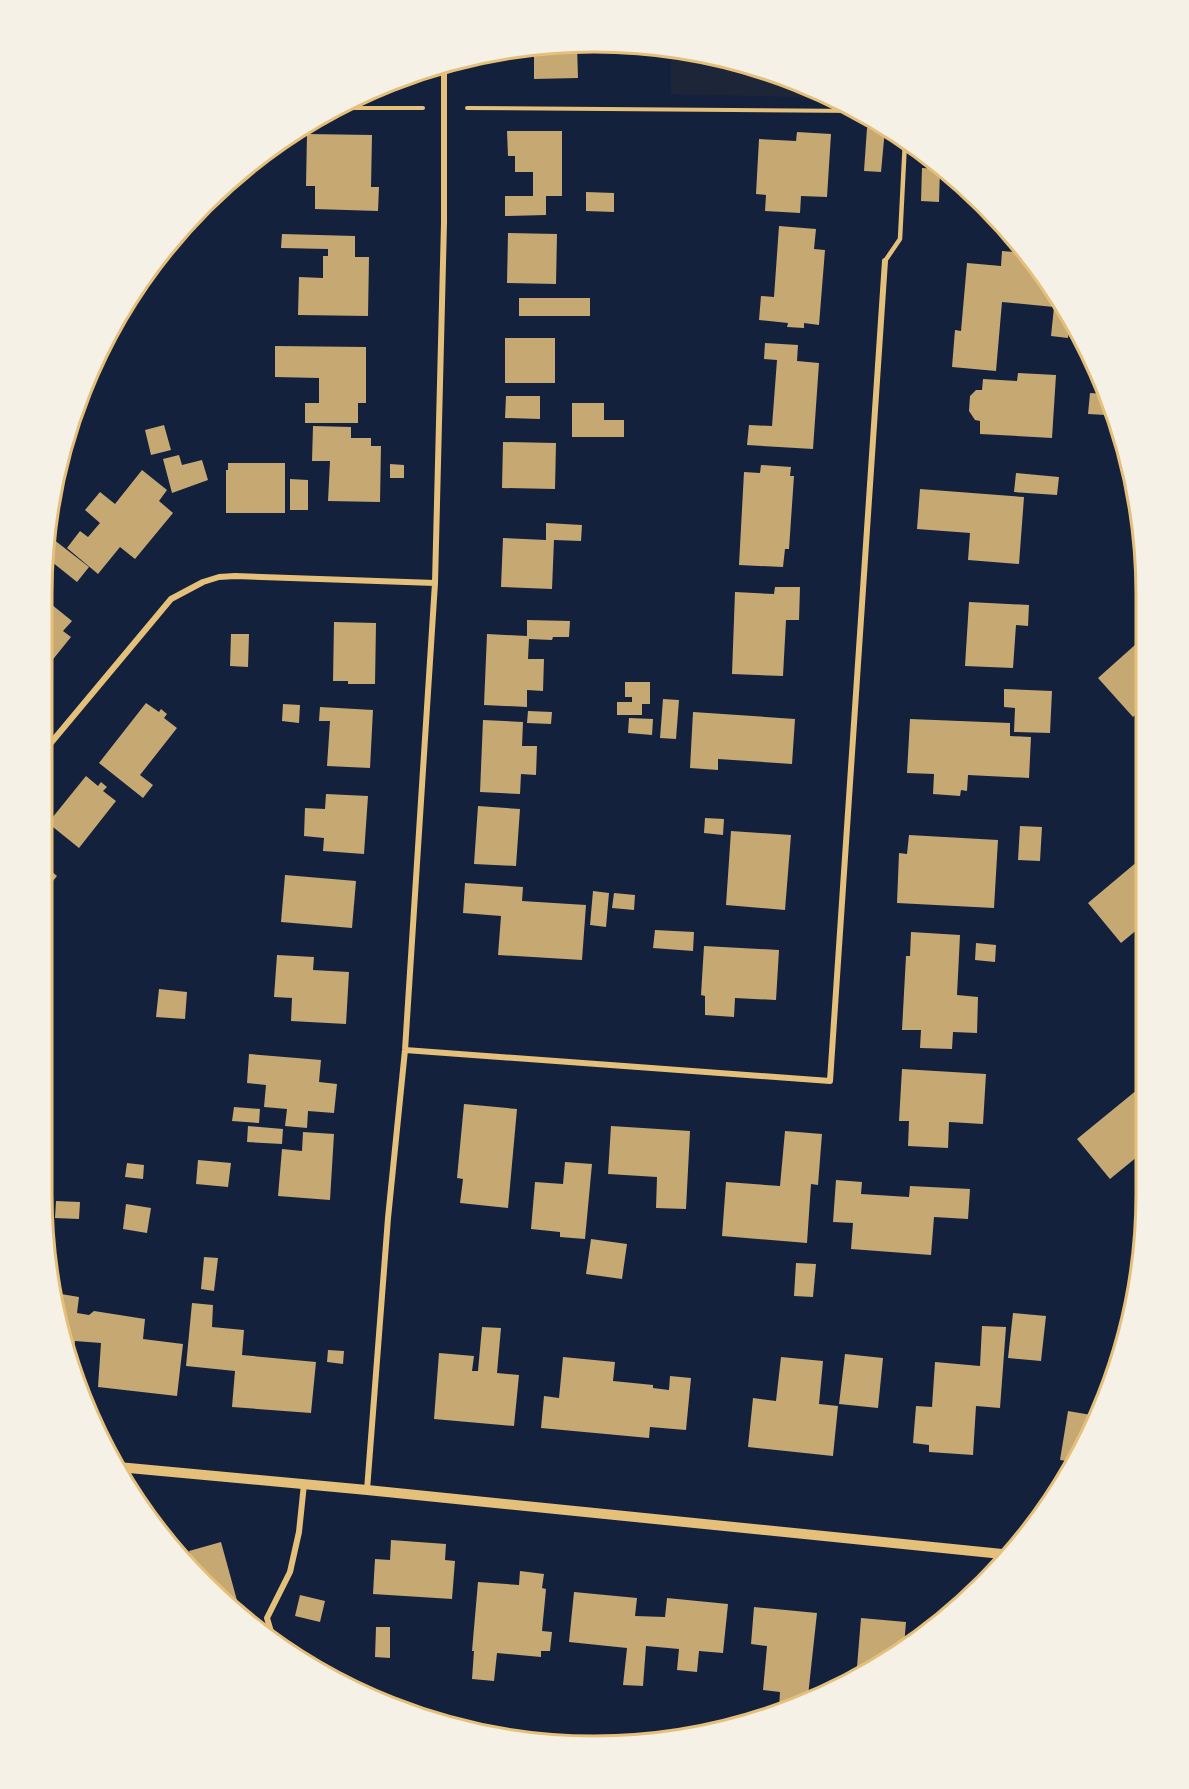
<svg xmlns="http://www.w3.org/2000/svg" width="1189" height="1789" font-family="'DM Sans',sans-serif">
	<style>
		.green { fill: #1d2539 }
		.building { fill: #c6a872 }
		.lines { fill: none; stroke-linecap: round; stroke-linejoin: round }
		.path { stroke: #e5c07b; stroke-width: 4 }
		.service { stroke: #e5c07b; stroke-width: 4.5 }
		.minor { stroke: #e5c07b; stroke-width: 6 }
		.tertiary { stroke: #e5c07b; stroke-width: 10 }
		.rim { fill: none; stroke: #e5c07b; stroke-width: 3 }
	</style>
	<rect width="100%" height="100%" fill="#14213d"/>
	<path class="green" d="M 671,48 L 772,71 L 831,98 L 671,94 Z"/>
	<path class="building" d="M 559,43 L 577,44 L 578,78 L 534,79 L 534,47 Z
		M 867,128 L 885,129 L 881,172 L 864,171 Z
		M 507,131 L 562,131 L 562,196 L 546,196 L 546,215 L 505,216 L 505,196 L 533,196 L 533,172 L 515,172 L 515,156 L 508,156 Z
		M 797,132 L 831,134 L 827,197 L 801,196 L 800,213 L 765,211 L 766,195 L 756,194 L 759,139 L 796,141 Z
		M 307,134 L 372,135 L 371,187 L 379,187 L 378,211 L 315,209 L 315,186 L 306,186 Z
		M 922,168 L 940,169 L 939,202 L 921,201 Z
		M 586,192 L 614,193 L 614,212 L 586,211 Z
		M 779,226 L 816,229 L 814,249 L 825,250 L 819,325 L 804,323 L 804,328 L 787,327 L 788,323 L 759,320 L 761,296 L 774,297 Z
		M 508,233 L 557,234 L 556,284 L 507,283 Z
		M 282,234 L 355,236 L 355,257 L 369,257 L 368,316 L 298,315 L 299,277 L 323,278 L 323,256 L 328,256 L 328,249 L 281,248 Z
		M 1002,251 L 1028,253 L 1033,258 L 1070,318 L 1068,338 L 1051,336 L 1054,307 L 1002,302 L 996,371 L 952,367 L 955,330 L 961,331 L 967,263 L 1001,266 Z
		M 519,298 L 590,298 L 590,316 L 519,316 Z
		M 505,338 L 555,338 L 555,383 L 505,383 Z
		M 765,343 L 798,345 L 797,361 L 819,363 L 813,449 L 747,445 L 749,425 L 772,426 L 777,360 L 764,359 Z
		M 275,346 L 366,347 L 366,403 L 358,403 L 358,423 L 305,423 L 305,403 L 319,403 L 319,378 L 275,377 Z
		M 1018,373 L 1056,375 L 1052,438 L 980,434 L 980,421 L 975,420 L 969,411 L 970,396 L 976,390 L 982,390 L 983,379 L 1017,381 Z
		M 1090,393 L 1106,394 L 1106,415 L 1088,414 Z
		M 506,396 L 540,396 L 540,419 L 505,418 Z
		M 572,403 L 604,403 L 604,420 L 624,420 L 624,437 L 572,437 Z
		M 164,425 L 171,450 L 151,455 L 145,430 Z
		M 313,426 L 351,427 L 351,438 L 371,438 L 371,446 L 381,446 L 380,502 L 328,501 L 330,461 L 312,461 Z
		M 503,442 L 556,443 L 555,489 L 502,488 Z
		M 179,455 L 182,465 L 202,460 L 208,480 L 172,493 L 163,459 Z
		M 228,463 L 285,463 L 285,513 L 226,513 L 226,470 L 228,470 Z
		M 390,464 L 404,465 L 404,478 L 390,478 Z
		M 761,465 L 791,467 L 790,476 L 794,476 L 789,549 L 785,549 L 783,567 L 739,565 L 744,472 L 760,473 Z
		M 142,470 L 167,490 L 159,501 L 173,513 L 135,559 L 120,547 L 98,574 L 67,548 L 80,531 L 88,537 L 100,523 L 85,510 L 100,492 L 115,504 Z
		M 1016,473 L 1059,477 L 1057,495 L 1014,492 Z
		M 290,479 L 308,480 L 308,510 L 290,510 Z
		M 920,489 L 1024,497 L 1019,564 L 968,560 L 970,533 L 917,529 Z
		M 546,523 L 582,525 L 581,541 L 554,540 L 552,589 L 501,587 L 503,538 L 546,540 Z
		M 53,539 L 89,567 L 77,582 L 47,558 L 47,547 Z
		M 775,587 L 800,587 L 799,620 L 786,620 L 783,676 L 732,674 L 735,592 L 774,594 Z
		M 46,600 L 72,621 L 63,631 L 71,637 L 46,668 Z
		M 969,602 L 1029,605 L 1028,626 L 1016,625 L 1013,668 L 965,666 Z
		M 527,620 L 570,621 L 569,637 L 553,637 L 552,640 L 529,639 L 528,659 L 544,659 L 543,691 L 527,690 L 527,707 L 484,705 L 487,634 L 527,636 Z
		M 334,622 L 376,623 L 375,684 L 348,684 L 348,681 L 333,681 Z
		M 231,634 L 249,634 L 248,667 L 230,666 Z
		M 1145,636 L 1145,706 L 1133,717 L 1098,678 Z
		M 625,682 L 650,682 L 650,704 L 642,704 L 642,715 L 617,715 L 617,702 L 632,702 L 632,697 L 625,697 Z
		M 1004,689 L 1052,691 L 1050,733 L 1014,732 L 1015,708 L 1004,707 Z
		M 663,699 L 679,700 L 676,739 L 660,738 Z
		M 146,703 L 159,712 L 161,709 L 167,714 L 164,718 L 177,728 L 140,775 L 153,785 L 143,798 L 99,763 Z
		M 283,704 L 300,705 L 299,723 L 282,721 Z
		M 320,707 L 373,710 L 370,768 L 327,766 L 330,721 L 319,721 Z
		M 528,711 L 552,712 L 551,724 L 527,723 Z
		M 693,712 L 795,719 L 792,764 L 718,759 L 718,770 L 690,768 Z
		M 629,718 L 653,719 L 652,735 L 628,733 Z
		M 910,719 L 1010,723 L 1010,736 L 1031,737 L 1029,778 L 968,775 L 967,791 L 961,790 L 960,796 L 933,794 L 934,774 L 907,773 Z
		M 483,720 L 523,722 L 522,746 L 537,746 L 536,775 L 521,774 L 520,794 L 480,792 Z
		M 86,776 L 98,786 L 101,782 L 107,787 L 103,791 L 116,801 L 79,848 L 48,823 Z
		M 326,794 L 368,796 L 364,854 L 323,851 L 324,838 L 304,836 L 305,808 L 325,809 Z
		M 478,806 L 520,809 L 516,866 L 474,864 Z
		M 705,818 L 724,819 L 723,835 L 704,833 Z
		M 1020,826 L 1042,827 L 1040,861 L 1018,860 Z
		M 731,831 L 791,835 L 785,910 L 726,905 Z
		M 909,835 L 998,840 L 994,908 L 897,903 L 899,853 L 907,854 Z
		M 1144,856 L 1144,924 L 1121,943 L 1088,903 Z
		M 44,865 L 57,876 L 44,892 Z
		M 285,875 L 356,881 L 352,928 L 281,922 Z
		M 465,883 L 523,887 L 522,901 L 586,905 L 582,960 L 498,955 L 501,916 L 463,913 Z
		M 593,891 L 609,893 L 606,927 L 590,925 Z
		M 614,893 L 635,895 L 634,910 L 612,908 Z
		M 655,930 L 694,932 L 693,951 L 653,948 Z
		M 911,932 L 960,935 L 957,995 L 978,997 L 977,1033 L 953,1032 L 952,1049 L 920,1048 L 921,1030 L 902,1030 L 906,956 L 910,956 Z
		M 976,943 L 996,945 L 995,962 L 975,960 Z
		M 704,946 L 779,950 L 776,1000 L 735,998 L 734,1017 L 705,1015 L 705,996 L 701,995 Z
		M 277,955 L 314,957 L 313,970 L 349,972 L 346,1024 L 291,1021 L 292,998 L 274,997 Z
		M 159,989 L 187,992 L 185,1019 L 156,1017 Z
		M 249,1054 L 321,1060 L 319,1082 L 337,1084 L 334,1113 L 308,1111 L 307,1128 L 285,1126 L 287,1109 L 264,1107 L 266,1085 L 247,1083 Z
		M 902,1069 L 986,1074 L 983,1124 L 949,1122 L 948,1148 L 908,1146 L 909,1121 L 899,1121 Z
		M 1143,1085 L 1143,1152 L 1110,1179 L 1077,1139 Z
		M 464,1104 L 517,1109 L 508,1208 L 460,1203 L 463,1179 L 457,1178 Z
		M 234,1107 L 260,1109 L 259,1123 L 232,1121 Z
		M 248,1126 L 283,1129 L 282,1144 L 247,1142 Z
		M 611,1126 L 690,1131 L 686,1209 L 656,1208 L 657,1177 L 608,1174 Z
		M 785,1131 L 822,1134 L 818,1185 L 811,1184 L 807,1243 L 722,1236 L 726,1182 L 780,1186 Z
		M 303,1132 L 334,1134 L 330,1200 L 278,1196 L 282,1149 L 302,1151 Z
		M 198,1160 L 231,1163 L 228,1187 L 196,1184 Z
		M 565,1162 L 592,1164 L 585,1239 L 560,1237 L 560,1232 L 531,1229 L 535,1182 L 563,1184 Z
		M 127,1163 L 144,1165 L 143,1179 L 125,1177 Z
		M 836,1180 L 862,1182 L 861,1194 L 909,1197 L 910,1186 L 970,1189 L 968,1219 L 934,1217 L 931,1255 L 851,1249 L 853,1223 L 833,1222 Z
		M 56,1201 L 80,1202 L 79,1219 L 55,1218 Z
		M 126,1204 L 151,1208 L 147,1233 L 123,1229 Z
		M 591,1239 L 627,1244 L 622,1279 L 586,1274 Z
		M 204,1257 L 218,1258 L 214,1291 L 201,1289 Z
		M 796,1263 L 816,1264 L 813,1297 L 794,1296 Z
		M 61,1294 L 79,1297 L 77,1313 L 89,1315 L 94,1311 L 145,1319 L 143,1339 L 183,1344 L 177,1396 L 98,1387 L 101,1343 L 75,1341 L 71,1370 L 60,1303 Z
		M 192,1303 L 213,1305 L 212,1327 L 244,1330 L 242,1355 L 316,1362 L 311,1413 L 232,1407 L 235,1371 L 186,1366 Z
		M 1013,1313 L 1046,1316 L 1041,1361 L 1008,1358 Z
		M 982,1326 L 1006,1327 L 1000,1408 L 976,1406 L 973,1455 L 929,1452 L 929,1445 L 913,1443 L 916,1406 L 932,1407 L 935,1362 L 980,1366 Z
		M 482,1327 L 501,1328 L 497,1373 L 519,1375 L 514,1426 L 434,1419 L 439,1353 L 474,1356 L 472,1371 L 478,1371 Z
		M 328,1350 L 344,1351 L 343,1364 L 327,1362 Z
		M 845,1354 L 883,1358 L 878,1408 L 839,1404 Z
		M 563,1357 L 615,1362 L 613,1381 L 653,1385 L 653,1388 L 669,1390 L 670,1376 L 691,1378 L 686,1430 L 650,1427 L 649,1438 L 541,1428 L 544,1396 L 559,1398 Z
		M 781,1357 L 823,1361 L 819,1404 L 838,1406 L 833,1456 L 748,1447 L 753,1398 L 776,1401 Z
		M 1068,1411 L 1097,1416 L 1090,1439 L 1074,1462 L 1060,1460 Z
		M 391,1540 L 446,1544 L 445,1560 L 455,1561 L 452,1599 L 373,1594 L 375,1559 L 390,1560 Z
		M 221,1542 L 241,1615 L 193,1563 L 189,1551 Z
		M 520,1571 L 544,1574 L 542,1588 L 546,1589 L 542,1631 L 552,1632 L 550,1651 L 541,1651 L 541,1657 L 497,1653 L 494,1681 L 472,1679 L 474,1651 L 472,1651 L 478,1582 L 519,1585 Z
		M 574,1592 L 637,1598 L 635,1616 L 665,1617 L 667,1598 L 728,1604 L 723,1653 L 699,1651 L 697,1672 L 677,1670 L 679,1649 L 646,1646 L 643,1686 L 623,1685 L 627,1648 L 569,1642 Z
		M 300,1595 L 325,1601 L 320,1622 L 295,1616 Z
		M 754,1607 L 817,1613 L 808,1696 L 779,1708 L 780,1692 L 763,1690 L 767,1646 L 751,1644 Z
		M 861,1618 L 906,1622 L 904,1646 L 871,1673 L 856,1679 Z
		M 376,1627 L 390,1627 L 390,1658 L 375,1657 Z"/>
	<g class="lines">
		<path class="path" d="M 335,108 L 423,108
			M 467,108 L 859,111"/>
		<path class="service" d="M 885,261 L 900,239 L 905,141"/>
		<path class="minor" d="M 45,750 L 171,599 L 203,582 L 219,577 L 235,576 L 435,583
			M 405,1050 L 830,1081 L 885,261
			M 367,1490 L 388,1218 L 405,1050 L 435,583 L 444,223 L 444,64
			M 274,1642 L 267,1618 L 290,1572 L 299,1532 L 304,1484"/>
		<path class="tertiary" d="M 118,1467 L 367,1490 L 1012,1555"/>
	</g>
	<path d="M0 0H1189V1789H0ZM594 52H594A542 542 0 0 1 1136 594V1194A542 542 0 0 1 594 1736H594A542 542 0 0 1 52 1194V594A542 542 0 0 1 594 52Z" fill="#f6f1e7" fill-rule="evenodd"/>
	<path class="rim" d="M594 52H594A542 542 0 0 1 1136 594V1194A542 542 0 0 1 594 1736H594A542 542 0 0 1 52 1194V594A542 542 0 0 1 594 52Z"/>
</svg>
